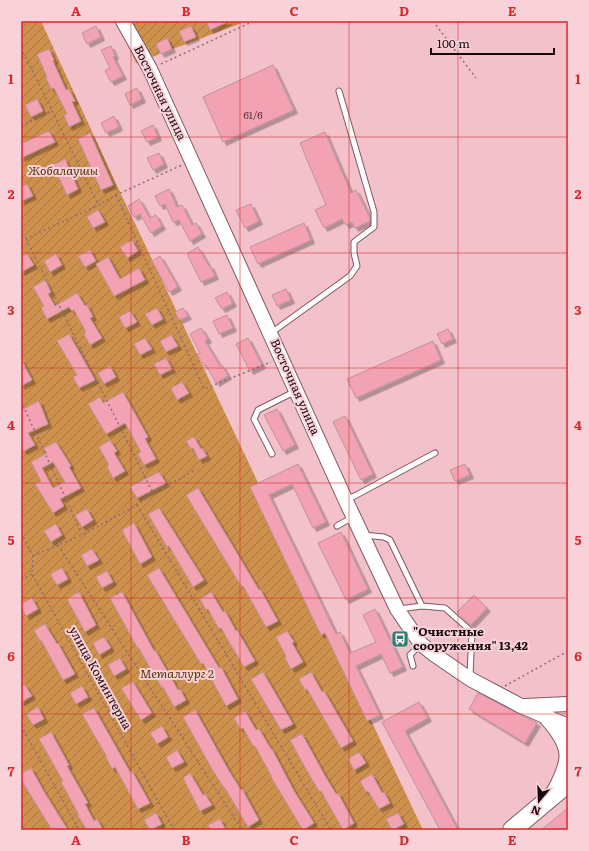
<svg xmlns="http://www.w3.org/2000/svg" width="589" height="851" font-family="Literata,serif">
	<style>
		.garden { fill: url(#garden-furrows) }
		.building { fill: #f2a2b2; stroke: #c0929b; fill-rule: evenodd; filter: url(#shadow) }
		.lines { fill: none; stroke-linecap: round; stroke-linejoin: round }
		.lane-casing { stroke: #815760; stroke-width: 7 }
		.secondary-casing { stroke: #815760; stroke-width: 16 }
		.highway-casing { stroke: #815760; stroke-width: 20 }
		.path { stroke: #8d6c72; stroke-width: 1.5; stroke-dasharray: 2 3; stroke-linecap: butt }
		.lane { stroke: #fff; stroke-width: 5 }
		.secondary { stroke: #fff; stroke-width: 14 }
		.highway { stroke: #fff; stroke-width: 18 }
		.grid { fill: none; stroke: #d62828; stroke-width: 1; stroke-opacity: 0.55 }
		.labels { text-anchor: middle; stroke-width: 4; stroke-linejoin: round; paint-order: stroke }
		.number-label { font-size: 10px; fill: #4e2f36 }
		.street-label { font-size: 12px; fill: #18090c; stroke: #f9d1d8 }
		.park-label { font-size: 12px; font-style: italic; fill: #5a3608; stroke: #f9d1d8 }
		.poi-label { font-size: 12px; font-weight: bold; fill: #18090c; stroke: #f9d1d8; text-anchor: start }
		.neatline { fill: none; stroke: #d62828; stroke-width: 1.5 }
		.grid-label { font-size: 13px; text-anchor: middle; font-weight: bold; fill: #d62828 }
	</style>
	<defs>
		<pattern id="garden-furrows" width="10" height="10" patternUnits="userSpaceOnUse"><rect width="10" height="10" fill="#ce904d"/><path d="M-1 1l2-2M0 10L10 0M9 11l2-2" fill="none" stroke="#a6743e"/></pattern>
		<filter id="shadow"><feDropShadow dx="3.5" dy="3.5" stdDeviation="0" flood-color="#0004"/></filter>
	</defs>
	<rect width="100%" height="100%" fill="#f2c1ca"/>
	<path class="garden" d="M 21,21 L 41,21 L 120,192 L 423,830 L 21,830 Z
		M 117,21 L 247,21 L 136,63 Z"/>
	<path class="building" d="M 206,21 L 229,21 L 210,30 Z
		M 96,26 L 101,37 L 87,44 L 82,33 Z
		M 191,26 L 196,37 L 184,42 L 179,31 Z
		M 167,38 L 172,49 L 161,54 L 156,44 Z
		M 111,46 L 115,56 L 113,57 L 123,76 L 111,82 L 105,71 L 110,68 L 101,50 Z
		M 49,49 L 54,60 L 53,61 L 66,90 L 69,89 L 75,101 L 72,102 L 81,121 L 69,127 L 64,115 L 67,114 L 54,88 L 51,89 L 46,78 L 47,77 L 37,54 Z
		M 273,65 L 294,110 L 223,142 L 203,97 Z
		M 137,88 L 142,99 L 130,105 L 125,94 Z
		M 37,99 L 43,111 L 31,117 L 25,105 Z
		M 114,116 L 119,127 L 106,133 L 101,123 Z
		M 153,125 L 158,137 L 147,142 L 141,131 Z
		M 49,131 L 55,142 L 21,158 L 21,144 Z
		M 325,132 L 351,193 L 356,190 L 370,218 L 370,221 L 355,228 L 352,222 L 346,225 L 342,219 L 324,228 L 315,210 L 326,205 L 300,143 Z
		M 90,133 L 113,185 L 101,190 L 78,139 Z
		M 159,153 L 164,164 L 153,170 L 147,158 Z
		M 65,159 L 78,189 L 67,195 L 53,165 Z
		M 27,184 L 33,196 L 21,201 L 21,187 Z
		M 169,189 L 177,207 L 182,205 L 192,225 L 196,223 L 202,234 L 190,241 L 179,220 L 173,222 L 165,204 L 160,206 L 155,196 Z
		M 139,199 L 150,218 L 156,215 L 162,226 L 151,233 L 140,214 L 134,217 L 128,206 Z
		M 251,204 L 259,221 L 245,228 L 236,210 Z
		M 98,210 L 105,222 L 93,228 L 87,217 Z
		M 304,223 L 311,240 L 258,264 L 250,247 Z
		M 132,240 L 138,251 L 127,258 L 120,247 Z
		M 198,247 L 209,266 L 210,265 L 215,276 L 201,282 L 188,256 L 188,253 Z
		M 90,250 L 96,261 L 85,267 L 78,256 Z
		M 27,254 L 34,265 L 21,272 L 21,257 Z
		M 56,254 L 62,265 L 50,272 L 44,261 Z
		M 160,256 L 178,287 L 169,292 L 152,261 Z
		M 108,257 L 120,279 L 139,268 L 145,280 L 114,296 L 96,264 Z
		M 45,280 L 51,292 L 48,294 L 55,306 L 77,293 L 85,306 L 87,305 L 93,317 L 90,318 L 102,338 L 90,345 L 84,334 L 86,332 L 74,310 L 72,311 L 69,307 L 47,319 L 41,308 L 44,306 L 33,287 Z
		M 286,289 L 291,300 L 277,306 L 272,295 Z
		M 227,292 L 233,303 L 222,309 L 215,298 Z
		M 157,308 L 163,319 L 152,325 L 145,314 Z
		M 183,308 L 188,316 L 179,320 L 175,312 Z
		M 130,311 L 137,322 L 125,328 L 119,317 Z
		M 227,315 L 233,328 L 219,334 L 213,321 Z
		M 201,328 L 208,339 L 205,341 L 220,366 L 222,365 L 228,376 L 216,383 L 206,365 L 204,366 L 197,354 L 200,353 L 190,334 Z
		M 448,329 L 453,339 L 442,344 L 437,334 Z
		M 69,334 L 95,380 L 79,388 L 73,377 L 77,375 L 57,341 Z
		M 171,335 L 178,346 L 166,352 L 160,341 Z
		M 145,338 L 152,349 L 140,355 L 134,344 Z
		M 248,338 L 262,365 L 250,371 L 236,344 Z
		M 433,341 L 441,360 L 356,398 L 347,379 Z
		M 166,358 L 172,369 L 160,375 L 154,364 Z
		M 21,359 L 32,380 L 21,386 Z
		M 110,366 L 116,377 L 104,384 L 98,373 Z
		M 182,382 L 189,393 L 177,400 L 171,388 Z
		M 123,392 L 148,437 L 145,439 L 156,459 L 144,465 L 138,454 L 141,452 L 125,423 L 106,434 L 88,404 L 100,397 L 103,403 Z
		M 39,401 L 48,424 L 28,433 L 35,445 L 24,451 L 21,447 L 21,410 Z
		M 277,409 L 295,445 L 283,451 L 264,415 Z
		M 345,416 L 373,474 L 361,480 L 333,422 Z
		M 194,437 L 201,449 L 202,448 L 207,456 L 199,460 L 193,448 L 191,449 L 186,441 Z
		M 110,440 L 117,451 L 114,453 L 125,471 L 113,478 L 107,467 L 109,465 L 99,447 Z
		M 56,442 L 71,466 L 69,467 L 81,488 L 60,499 L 64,506 L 53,513 L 35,484 L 41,481 L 31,462 L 47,453 L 44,448 ZM 53,462 L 65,482 L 53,488 L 42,468 Z
		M 298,464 L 326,522 L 313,528 L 292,484 L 269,495 L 336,634 L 340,632 L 350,653 L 376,642 L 363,615 L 375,609 L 403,667 L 390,673 L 381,654 L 356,666 L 380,715 L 367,721 L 325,633 L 321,635 L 250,487 Z
		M 465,464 L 470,475 L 455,481 L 450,470 Z
		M 159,472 L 166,483 L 137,498 L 130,487 Z
		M 198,488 L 259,590 L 260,589 L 278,621 L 266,627 L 243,586 L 241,586 L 186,495 Z
		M 159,508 L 204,580 L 193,587 L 169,546 L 167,547 L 148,514 Z
		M 87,509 L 93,520 L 82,527 L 75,515 Z
		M 134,523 L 152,557 L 140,564 L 122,530 Z
		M 56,524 L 62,535 L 51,542 L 44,531 Z
		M 341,532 L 368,589 L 346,600 L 318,543 Z
		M 92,549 L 99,560 L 87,566 L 81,555 Z
		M 62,568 L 68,579 L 57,585 L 50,574 Z
		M 159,568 L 219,668 L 221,667 L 238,699 L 226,706 L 203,663 L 201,664 L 147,575 Z
		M 107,571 L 113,582 L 102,588 L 96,577 Z
		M 79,592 L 96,625 L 85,632 L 67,599 Z
		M 122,592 L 154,651 L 155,650 L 178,690 L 180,689 L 186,700 L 174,707 L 163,687 L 162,688 L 138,647 L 137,647 L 110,598 Z
		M 211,592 L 223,612 L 225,611 L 236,631 L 237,630 L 255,661 L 244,667 L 221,628 L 219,629 L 208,609 L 206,610 L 200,599 Z
		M 474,595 L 487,608 L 471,625 L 457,612 Z
		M 32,598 L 38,609 L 26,616 L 21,606 L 21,604 Z
		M 45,624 L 57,644 L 58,643 L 75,674 L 63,680 L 41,640 L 40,641 L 34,630 Z
		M 287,631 L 294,642 L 292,643 L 303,662 L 291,669 L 285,658 L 286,656 L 276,637 Z
		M 104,637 L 111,648 L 99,655 L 93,643 Z
		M 120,658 L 126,669 L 114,676 L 108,665 Z
		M 263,672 L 293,724 L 281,730 L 251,679 Z
		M 311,672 L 322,692 L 324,691 L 353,741 L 341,748 L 307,689 L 305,690 L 299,679 Z
		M 133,682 L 152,713 L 141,720 L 121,688 Z
		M 25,685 L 32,696 L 21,702 L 21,687 Z
		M 82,686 L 88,697 L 76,704 L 70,693 Z
		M 478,693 L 537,723 L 525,743 L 469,709 Z
		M 419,702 L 428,718 L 405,731 L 458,830 L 440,830 L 382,722 Z
		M 38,707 L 44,719 L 33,725 L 26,714 Z
		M 94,708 L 130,772 L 132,771 L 150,803 L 138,809 L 115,767 L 112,769 L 106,757 L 107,757 L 82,714 Z
		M 195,710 L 229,771 L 241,790 L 242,789 L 259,820 L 248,827 L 225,788 L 224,788 L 212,769 L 183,717 Z
		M 245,711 L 256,730 L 259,729 L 271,749 L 272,749 L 294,791 L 314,823 L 303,830 L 271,777 L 272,777 L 255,746 L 254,747 L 243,728 L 240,729 L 234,718 Z
		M 162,726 L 168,737 L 157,744 L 150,733 Z
		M 51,732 L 69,765 L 67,766 L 88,803 L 85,804 L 94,821 L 97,819 L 103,830 L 87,830 L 78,816 L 79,815 L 61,782 L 63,781 L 39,739 Z
		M 302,734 L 324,774 L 336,794 L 338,793 L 354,823 L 343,830 L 321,791 L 319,791 L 307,771 L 290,740 Z
		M 177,750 L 184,762 L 172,768 L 166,757 Z
		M 359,752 L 366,763 L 354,770 L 348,759 Z
		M 31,768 L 43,790 L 68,830 L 52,830 L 25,786 L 21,779 L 21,774 Z
		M 190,773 L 203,795 L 205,794 L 212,805 L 200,811 L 183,778 Z
		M 372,774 L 382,793 L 384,792 L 390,803 L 379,809 L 368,791 L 366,792 L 360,781 Z
		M 568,808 L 568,830 L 541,830 Z
		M 156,813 L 162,824 L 150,830 L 144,820 Z
		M 398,813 L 404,824 L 392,830 L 386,819 Z
		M 220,819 L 226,830 L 211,830 L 208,825 Z"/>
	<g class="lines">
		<g class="lane-casing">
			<path id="lane" d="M 271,333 L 350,276 L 357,266 L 354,253 L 354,242 L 374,227 L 374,212 L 339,91
				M 272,454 L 254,419 L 258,410 L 296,391
				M 347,500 L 435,453
				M 337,526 L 353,517
				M 363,535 L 384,537 L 390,540 L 422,606
				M 399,609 L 422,606 L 445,608 L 472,632 L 470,676
				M 413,666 L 410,655 L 421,644"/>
		</g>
		<g class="secondary-casing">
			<path id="secondary" d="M 123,21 L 150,69 L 346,501 L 397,609 L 421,644 L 435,655 L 470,679 L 521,706 L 568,726
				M 525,706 L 568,704
				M 547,719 C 573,748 571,760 553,793"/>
		</g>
		<g class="highway-casing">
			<path id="highway" d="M 512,830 L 568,783"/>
		</g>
		<path class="path" d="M 433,21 L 476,78
			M 21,48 L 98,204
			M 161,64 L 254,21
			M 21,126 L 52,111
			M 116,195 L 204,389 L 271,362
			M 26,239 L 153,493
			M 21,241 L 99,205 L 116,195 L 182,165
			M 21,401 L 82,534
			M 137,505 L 331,830
			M 21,533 L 33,556 L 32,574 L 174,830
			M 58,545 L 242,830
			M 33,556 L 82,535 L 137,505 L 153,493 L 194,471
			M 21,580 L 32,574
			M 505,686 L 568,651
			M 21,726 L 79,830"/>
		<use href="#lane" class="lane"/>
		<use href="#secondary" class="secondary"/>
		<use href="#highway" class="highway"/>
	</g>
	<path class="grid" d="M 131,21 L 131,830M 240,21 L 240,830M 349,21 L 349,830M 458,21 L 458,830M 21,137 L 568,137M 21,253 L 568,253M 21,368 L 568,368M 21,483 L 568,483M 21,598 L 568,598M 21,714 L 568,714"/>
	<defs>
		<g id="bus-square" transform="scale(0.9)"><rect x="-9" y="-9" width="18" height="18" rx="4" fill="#347b73" stroke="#f9d1d8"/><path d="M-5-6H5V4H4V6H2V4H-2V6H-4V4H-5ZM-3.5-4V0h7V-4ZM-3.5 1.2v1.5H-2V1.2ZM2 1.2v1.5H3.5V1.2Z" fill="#fff"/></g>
	</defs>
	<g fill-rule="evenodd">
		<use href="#bus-square" x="400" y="639"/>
	</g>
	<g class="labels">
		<g class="number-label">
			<text x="253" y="119">61/6</text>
		</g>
		<g class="street-label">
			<text transform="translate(160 93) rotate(64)" y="4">Восточная улица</text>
			<text transform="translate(295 387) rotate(66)" y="4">Восточная улица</text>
			<text transform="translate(100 678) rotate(61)" y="4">улица Коминтерна</text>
		</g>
		<g class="park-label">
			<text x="63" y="175">Жобалаушы</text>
			<text x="177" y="678">Металлург 2</text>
		</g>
		<g class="poi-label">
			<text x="413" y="636">"Очистные<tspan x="413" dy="14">сооружения" 13,42</tspan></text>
		</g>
	</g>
	<rect width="589" height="851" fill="none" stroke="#f9d1d8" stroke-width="44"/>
	<g transform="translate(539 801) rotate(199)" stroke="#f9d1d8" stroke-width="3" paint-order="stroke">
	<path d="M0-3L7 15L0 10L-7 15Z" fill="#18090c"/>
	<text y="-6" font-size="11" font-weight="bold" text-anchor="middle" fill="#18090c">N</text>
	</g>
	<path d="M431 48v6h123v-6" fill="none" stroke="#18090c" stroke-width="2"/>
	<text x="437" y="48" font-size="12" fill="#18090c" stroke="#f9d1d8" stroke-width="3" paint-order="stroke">100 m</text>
	<rect x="22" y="22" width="545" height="807" class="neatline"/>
	<g class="grid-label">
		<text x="76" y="16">A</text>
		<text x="186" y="16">B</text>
		<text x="294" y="16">C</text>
		<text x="404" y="16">D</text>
		<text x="512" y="16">E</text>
		<text x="11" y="84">1</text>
		<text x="578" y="84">1</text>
		<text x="11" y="199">2</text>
		<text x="578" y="199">2</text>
		<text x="11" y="315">3</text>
		<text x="578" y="315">3</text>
		<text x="11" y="430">4</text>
		<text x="578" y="430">4</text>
		<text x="11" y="545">5</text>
		<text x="578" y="545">5</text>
		<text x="11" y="661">6</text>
		<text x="578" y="661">6</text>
		<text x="11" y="776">7</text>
		<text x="578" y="776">7</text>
		<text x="76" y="845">A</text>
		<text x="186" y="845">B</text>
		<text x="294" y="845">C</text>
		<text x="404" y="845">D</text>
		<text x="512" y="845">E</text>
	</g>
</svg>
